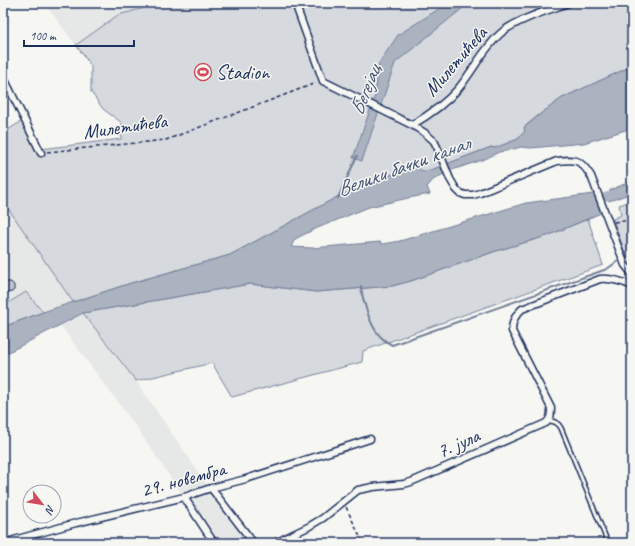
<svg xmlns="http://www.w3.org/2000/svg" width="635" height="546" font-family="Caveat,sans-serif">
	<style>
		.built { fill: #e6e7e7 }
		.green { fill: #d6d9dd; stroke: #78849e }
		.water { fill: #abb2c0; stroke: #717e99 }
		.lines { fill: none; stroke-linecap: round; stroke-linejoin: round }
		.stream { stroke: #717e99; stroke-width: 2 }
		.canal { stroke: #abb2c0; stroke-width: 8 }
		.building { fill: #c0c4cd; stroke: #1b2f5e }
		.lane-casing { stroke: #1b2f5e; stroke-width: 6 }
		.street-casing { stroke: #1b2f5e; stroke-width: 9 }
		.path { stroke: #1b2f5e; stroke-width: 1.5; stroke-dasharray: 4 3; stroke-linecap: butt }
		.lane { stroke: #f6f6f2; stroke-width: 3 }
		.street { stroke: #f6f6f2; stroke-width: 6 }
		.labels { text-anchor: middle; stroke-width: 3; stroke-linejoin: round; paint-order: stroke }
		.street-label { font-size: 20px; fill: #1b2f5e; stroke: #f6f6f2 }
		.poi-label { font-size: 20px; fill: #1b2f5e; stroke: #f6f6f2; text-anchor: start }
		.water-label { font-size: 21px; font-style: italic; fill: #46567b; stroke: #f6f6f2 }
	</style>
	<rect width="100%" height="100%" fill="#f6f6f2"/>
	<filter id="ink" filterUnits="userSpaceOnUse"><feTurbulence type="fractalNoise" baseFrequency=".025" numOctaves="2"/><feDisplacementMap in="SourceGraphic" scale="8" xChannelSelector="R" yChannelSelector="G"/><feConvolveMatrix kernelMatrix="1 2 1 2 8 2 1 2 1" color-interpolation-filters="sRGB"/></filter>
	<g filter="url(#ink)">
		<path class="built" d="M 44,3 L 163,3 L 118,15 L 76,45 Z
			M 3,201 L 73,302 L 43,312 L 26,292 L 3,306 Z
			M 83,313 L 136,381 L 247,543 L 215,543 L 135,425 L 60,325 Z"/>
		<path class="green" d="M 163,3 L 632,3 L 632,66 L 562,98 L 539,115 L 524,127 L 525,131 L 518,139 L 495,148 L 491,147 L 431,170 L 422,171 L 339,196 L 230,255 L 131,283 L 73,302 L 3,201 L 3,133 L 25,119 L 41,149 L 121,139 L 122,123 L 103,109 L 91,92 L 91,66 L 76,45 L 118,15 Z
			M 632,201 L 632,262 L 629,264 L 613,219 L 621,215 L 619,205 Z
			M 588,219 L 603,265 L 363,351 L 362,362 L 232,397 L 212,363 L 136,381 L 83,313 L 250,284 L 316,292 L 392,286 L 411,281 L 496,251 L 547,236 Z
			M 26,292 L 43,312 L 3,327 L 3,306 Z"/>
		<path class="water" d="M 448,3 L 469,3 L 395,63 L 362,161 L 353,158 L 375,96 L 379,63 L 398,35 Z
			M 632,66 L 632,128 L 584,143 L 531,148 L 521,147 L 506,151 L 499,152 L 485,159 L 449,171 L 433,180 L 427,187 L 430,194 L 408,198 L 369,207 L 315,229 L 295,239 L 291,247 L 313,248 L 380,242 L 382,244 L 400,241 L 526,203 L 593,194 L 601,192 L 604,203 L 601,213 L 547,236 L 496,251 L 411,281 L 392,286 L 316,292 L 250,284 L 83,313 L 3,355 L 3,327 L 43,312 L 131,283 L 230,255 L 339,196 L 415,165 L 422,171 L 431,170 L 491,147 L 495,148 L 518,139 L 525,131 L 524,128 L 539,115 L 562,98 Z
			M 632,181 L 632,193 L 609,201 L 607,193 L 610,192 L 610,190 Z"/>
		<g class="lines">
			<path class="stream" d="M 338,198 L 357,156
				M 361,286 C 362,298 369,321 376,331 C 380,337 386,342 392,345 L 607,269 L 618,261"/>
			<path class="canal" d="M 593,201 L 632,188"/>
		</g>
		<path class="building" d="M 6,282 L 11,282 L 14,285 L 14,290 L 12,292 L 7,293 L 4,290 L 4,286 Z"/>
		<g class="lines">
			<g class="lane-casing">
				<path id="lane" d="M 548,422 C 554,420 558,423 561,428 L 608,543"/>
			</g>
			<g class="street-casing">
				<path id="street" d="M 295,3 L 323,81 L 412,125 L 425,133 L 434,141 L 438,149 L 450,179 L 456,189 L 460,193 L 465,195 L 473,195 L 480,193 L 557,161 C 577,159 580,159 591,176 L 622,257 L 625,265 L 632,274
					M 3,76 L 41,153
					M 412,125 C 429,115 445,104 458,89 C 473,71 483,49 501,33 C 516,20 549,10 568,3
					M 211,488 L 252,541 L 254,543
					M 184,497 L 214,543
					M 3,543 L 76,523 L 184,497 L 211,488 L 246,479 L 370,439
					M 275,543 L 308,527 L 323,518 L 358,490 L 373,487 L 404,484 L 411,482 L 546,423 C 551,419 551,414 551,408 L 512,331 C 512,321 515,315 522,309 L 600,279 C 612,278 621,281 632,286"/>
			</g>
			<path class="path" d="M 47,152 L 166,140 L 316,83
				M 614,222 L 621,221 L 632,221
				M 346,507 L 363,543"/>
			<use href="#lane" class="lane"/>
			<use href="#street" class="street"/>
		</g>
	</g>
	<defs>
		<g id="stadium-ring" transform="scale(0.9)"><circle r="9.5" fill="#f6f6f2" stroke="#d1495b" stroke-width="1.5"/><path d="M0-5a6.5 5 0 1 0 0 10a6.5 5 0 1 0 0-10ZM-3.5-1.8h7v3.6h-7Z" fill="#d1495b"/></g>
	</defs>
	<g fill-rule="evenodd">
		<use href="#stadium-ring" x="203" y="72"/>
	</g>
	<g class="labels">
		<g class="street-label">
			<text transform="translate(455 61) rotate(-49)" y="7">Милетићева</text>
			<text transform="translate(125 126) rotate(-8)" y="7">Милетићева</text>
			<text transform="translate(458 443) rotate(-24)" y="7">7. јула</text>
			<text transform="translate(183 479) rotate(-15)" y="7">29. новембра</text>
		</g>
		<g class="poi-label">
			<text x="216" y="79">Stadion</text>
		</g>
		<g class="water-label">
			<text transform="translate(365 90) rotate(-69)" y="7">Бегејац</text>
			<text transform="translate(403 166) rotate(-20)" y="7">Велики бачки канал</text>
		</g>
	</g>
	<rect width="635" height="546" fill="none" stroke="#f6f6f2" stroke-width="16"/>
	<rect x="8" y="8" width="619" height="530" fill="none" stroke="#1b2f5e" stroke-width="1.5" filter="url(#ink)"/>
	<g transform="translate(42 504) rotate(121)"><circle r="19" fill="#f6f6f2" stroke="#9ea6b7"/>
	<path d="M0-3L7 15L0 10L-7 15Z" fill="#d1495b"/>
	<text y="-6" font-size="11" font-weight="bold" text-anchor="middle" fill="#1b2f5e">N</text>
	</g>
	<path d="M24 40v6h110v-6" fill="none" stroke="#1b2f5e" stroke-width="2"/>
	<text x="30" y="40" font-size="12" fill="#1b2f5e" stroke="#f6f6f2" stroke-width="3" paint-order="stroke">100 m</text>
</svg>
